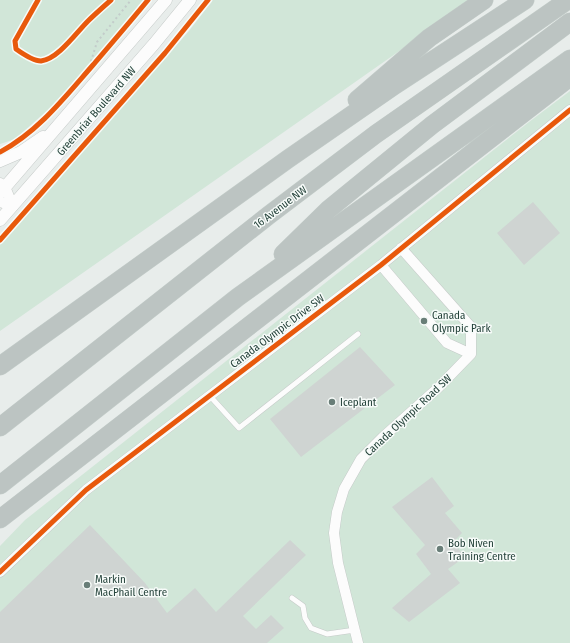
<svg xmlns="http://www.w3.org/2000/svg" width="570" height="643" font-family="'Fira Sans Condensed',sans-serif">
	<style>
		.green { fill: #d1e6d8 }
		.building { fill: #cfd4d2 }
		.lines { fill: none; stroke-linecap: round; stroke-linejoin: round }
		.service-casing { stroke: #c5cac8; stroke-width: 6 }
		.minor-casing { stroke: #c5cac8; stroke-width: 11 }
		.tertiary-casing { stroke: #c5cac8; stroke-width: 13 }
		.motorway-casing { stroke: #c3ccc9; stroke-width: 19 }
		.path { stroke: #c3ccca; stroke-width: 2; stroke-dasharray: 2 3; stroke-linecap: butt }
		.service { stroke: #fcfcfc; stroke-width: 5 }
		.minor { stroke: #fcfcfc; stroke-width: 10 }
		.tertiary { stroke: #fcfcfc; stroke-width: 12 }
		.motorway { stroke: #bcc4c2; stroke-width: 18 }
		.cycleway-casing { stroke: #f7fbf9; stroke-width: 8 }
		.cycleway { stroke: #e8590c; stroke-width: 5 }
		.poi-dot { fill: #697e78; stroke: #f7fbf9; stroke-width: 1.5 }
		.labels { text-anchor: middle; stroke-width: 3; stroke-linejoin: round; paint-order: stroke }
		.street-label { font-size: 11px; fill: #24423a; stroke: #f7fbf9 }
		.poi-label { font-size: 11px; fill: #24423a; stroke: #f7fbf9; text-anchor: start }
	</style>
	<rect width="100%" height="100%" fill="#e8edeb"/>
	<path class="green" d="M 0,0 L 144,0 L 59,100 L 15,139 L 0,144 Z
		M 213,0 L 472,0 L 0,331 L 0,245 L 189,31 Z
		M 570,91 L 570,643 L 0,643 L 0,546 L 25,520 L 529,122 Z"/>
	<path class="building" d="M 533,202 L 560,233 L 524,265 L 497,233 Z
		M 360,347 L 395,385 L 301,457 L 270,419 Z
		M 432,477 L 454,506 L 445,513 L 462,533 L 453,542 L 465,557 L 448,569 L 460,583 L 409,622 L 392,608 L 431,574 L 416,554 L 425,545 L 392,507 Z
		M 90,525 L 145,583 L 167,613 L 195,588 L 216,612 L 290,540 L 306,555 L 243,616 L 256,629 L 271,615 L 284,628 L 267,643 L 0,643 L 0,612 Z"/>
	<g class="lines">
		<g class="service-casing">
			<path id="service" d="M 209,395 L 239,428 L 358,334
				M 292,598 L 303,606 L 305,618 L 311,628 L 327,634 L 355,630"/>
		</g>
		<g class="minor-casing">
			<path id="minor" d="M 0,183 L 5,187 L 13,206
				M 0,202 L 13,206
				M 401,248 L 471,327 L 471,354
				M 381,265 L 447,343 L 471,354
				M 0,572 L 86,490 L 381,265 L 570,110
				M 358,643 L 338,563 L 334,533 L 337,512 L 344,489 L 361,459 L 383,437 L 439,387 L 471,354"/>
		</g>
		<g class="tertiary-casing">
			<path id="tertiary" d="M 0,161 L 21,152 L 43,137
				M 0,193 L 166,0
				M 0,220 L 154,44 L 190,0"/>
		</g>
		<g class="motorway-casing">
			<path id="motorway" d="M 357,100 L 429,38 L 484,0
				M 283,254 L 329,209 L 432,125 L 570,22
				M 0,366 L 288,159 L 395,85 L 525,0
				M 0,427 L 269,215 L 376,134 L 568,0
				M 0,485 L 238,297 L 570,59
				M 0,519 L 570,77"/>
		</g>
		<path class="path" d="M 88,71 L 97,42 L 131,0"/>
		<use href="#service" class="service"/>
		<use href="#minor" class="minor"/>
		<use href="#tertiary" class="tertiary"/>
		<use href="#motorway" class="motorway"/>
		<g class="cycleway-casing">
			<path id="cycleway" d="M 38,0 L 15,41 L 16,49 C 23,54 33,61 41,61 C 58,59 76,33 88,21 C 95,14 103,7 111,0
				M 0,152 C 38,132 65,97 93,65 C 111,44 130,22 148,0
				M 0,240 L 165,53 L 208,0
				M 0,572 L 86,490 L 381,265 L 570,110"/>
		</g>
		<use href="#cycleway" class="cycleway"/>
	</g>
	<g class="poi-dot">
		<circle cx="424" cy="321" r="4"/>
		<circle cx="332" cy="402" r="4"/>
		<circle cx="440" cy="549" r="4"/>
		<circle cx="87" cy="585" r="4"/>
	</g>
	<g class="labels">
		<g class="street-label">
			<text transform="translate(96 111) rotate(-49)" y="4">Greenbriar Boulevard NW</text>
			<text transform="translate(280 207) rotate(-37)" y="4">16 Avenue NW</text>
			<text transform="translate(277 331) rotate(-37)" y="4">Canada Olympic Drive SW</text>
			<text transform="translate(408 415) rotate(-43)" y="4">Canada Olympic Road SW</text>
		</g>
		<g class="poi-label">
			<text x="432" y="319">Canada<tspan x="432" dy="13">Olympic Park</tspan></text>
			<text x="340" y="406">Iceplant</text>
			<text x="448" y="547">Bob Niven<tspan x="448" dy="13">Training Centre</tspan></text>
			<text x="95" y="583">Markin<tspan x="95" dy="13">MacPhail Centre</tspan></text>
		</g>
	</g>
</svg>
